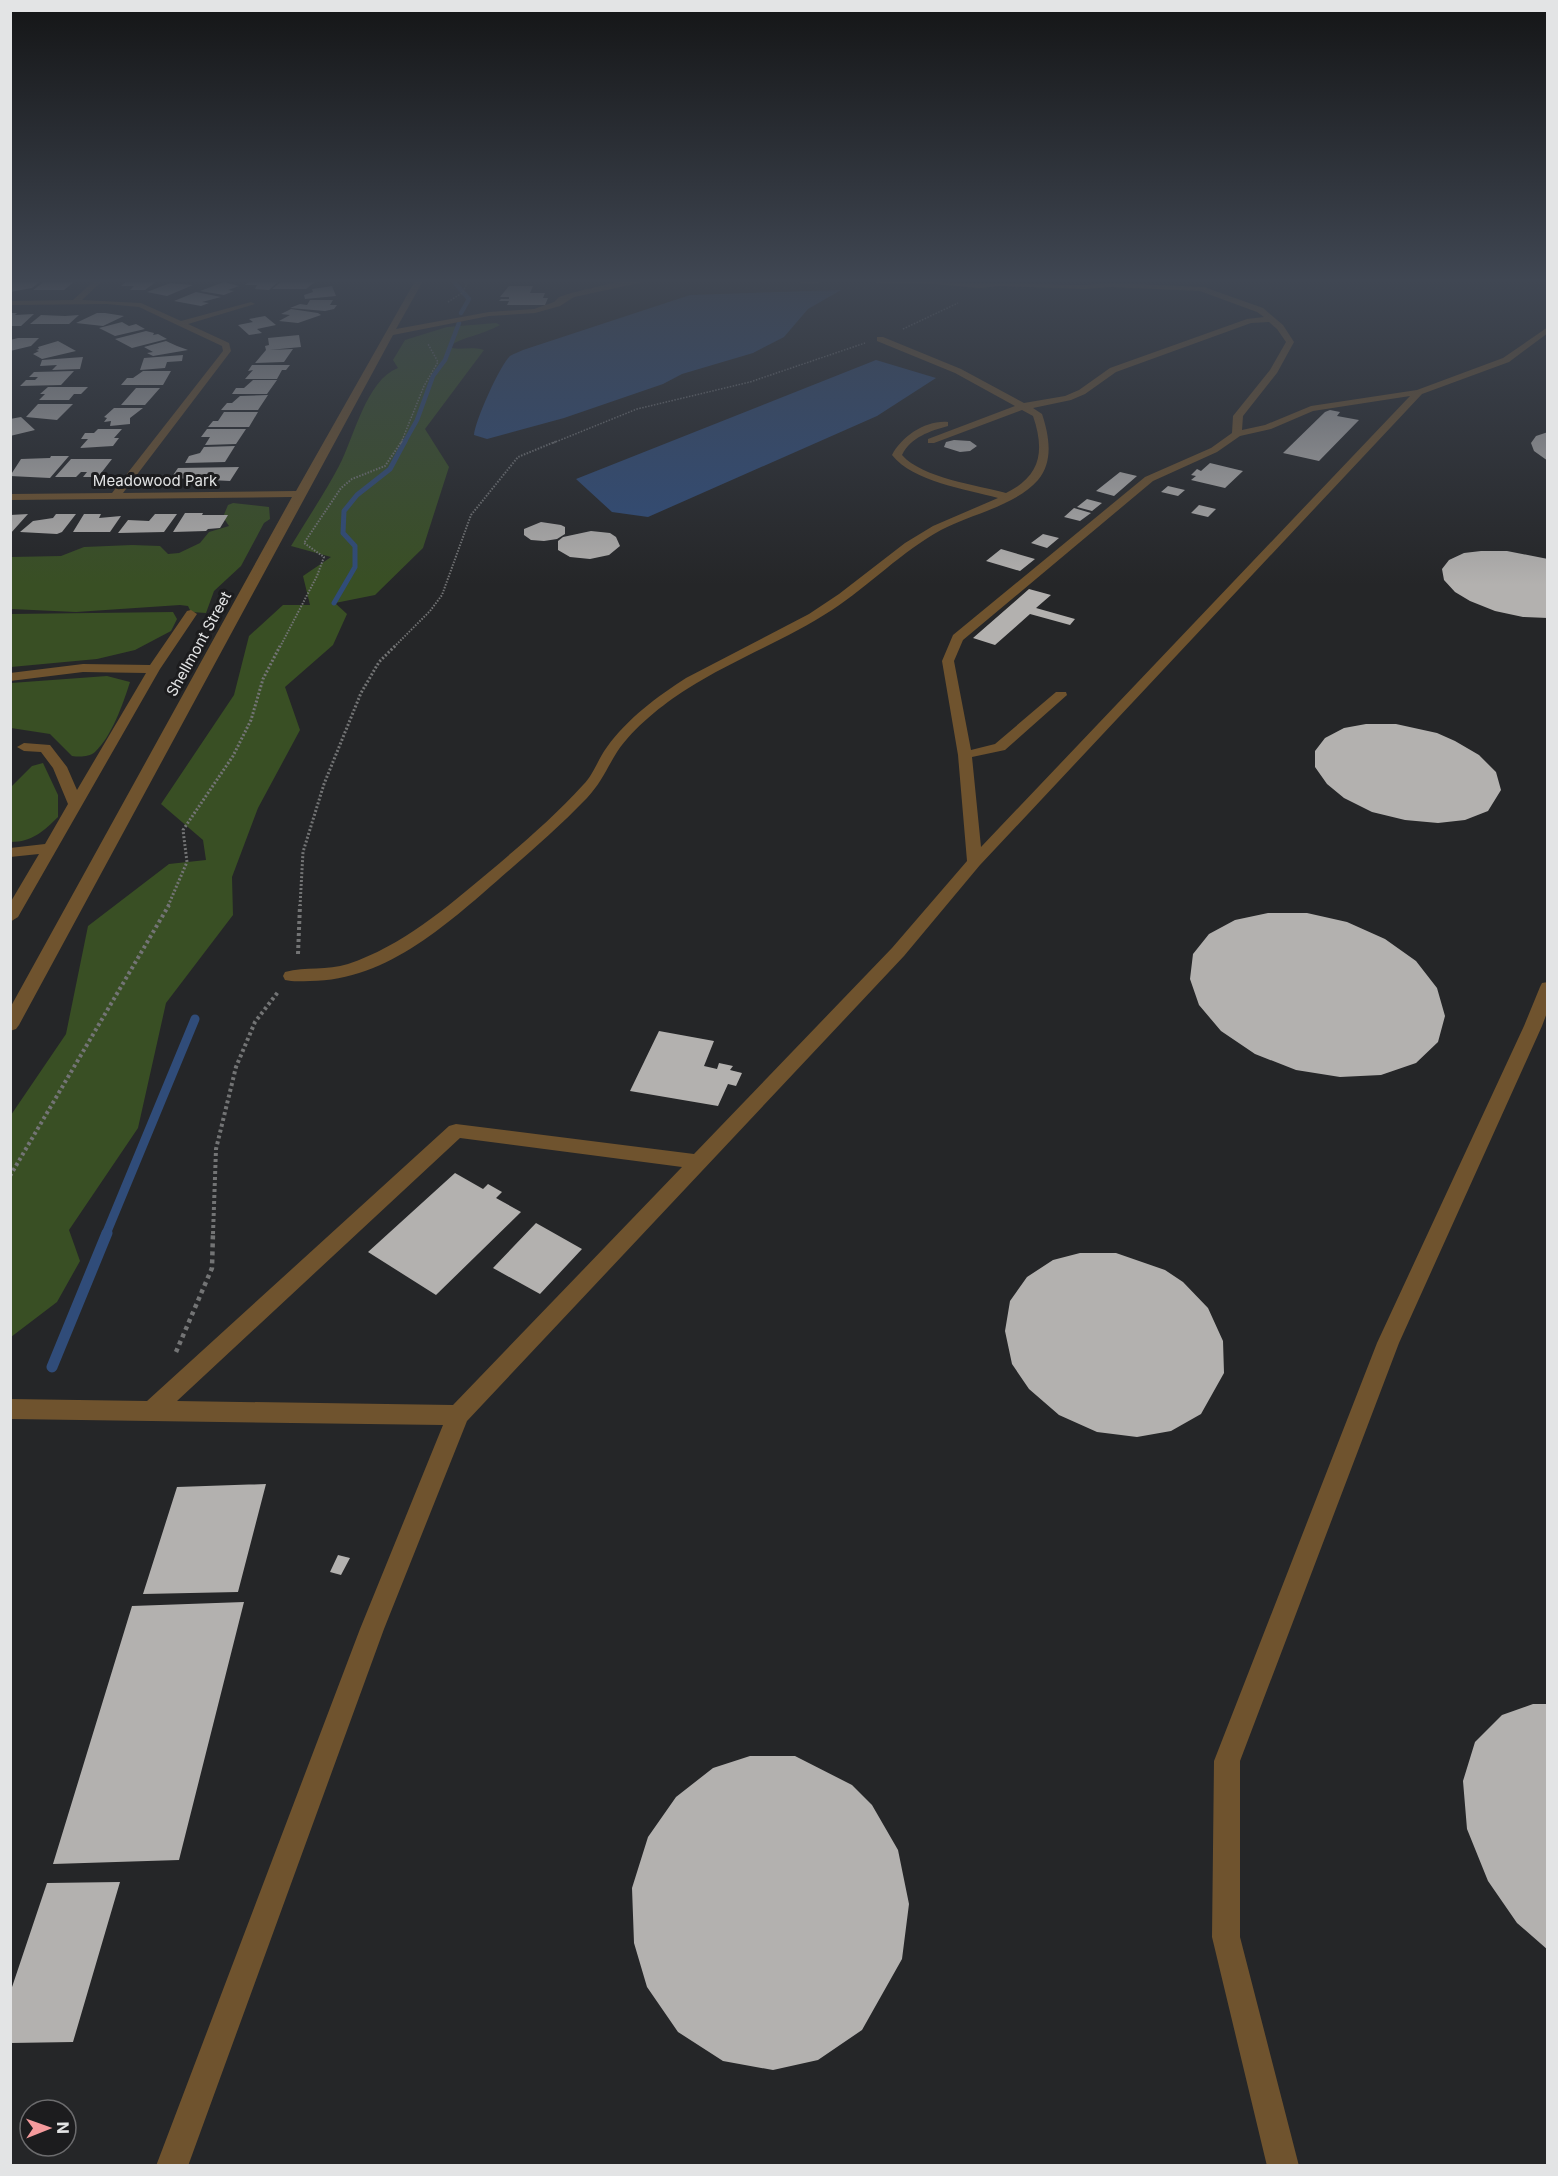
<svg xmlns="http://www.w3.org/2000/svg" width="1558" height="2176" font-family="Inter,sans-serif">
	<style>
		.green { fill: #394f24 }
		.water { fill: #304c79 }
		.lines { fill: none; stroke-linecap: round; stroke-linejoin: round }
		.stream-far3 { stroke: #304c79; stroke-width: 4.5 }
		.stream-far2 { stroke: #304c79; stroke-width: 5 }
		.stream-far1 { stroke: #304c79; stroke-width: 9 }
		.stream { stroke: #304c79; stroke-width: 11 }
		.building { fill: #b3b1af }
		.path-far4 { stroke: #737475; stroke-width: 1.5; stroke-dasharray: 1.5 1.5; stroke-linecap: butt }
		.path-far3 { stroke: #737475; stroke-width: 2; stroke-dasharray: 1.5 1.5; stroke-linecap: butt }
		.path-far2 { stroke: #737475; stroke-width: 3; stroke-dasharray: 2 2; stroke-linecap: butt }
		.path-far1 { stroke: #737475; stroke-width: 4; stroke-dasharray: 3 3; stroke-linecap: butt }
		.path { stroke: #737475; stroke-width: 4.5; stroke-dasharray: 4 4; stroke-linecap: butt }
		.minor { fill: #6f532e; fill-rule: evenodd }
		.labels { text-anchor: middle; stroke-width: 6; stroke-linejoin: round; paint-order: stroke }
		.far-street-label { font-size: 15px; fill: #e3e4e5; stroke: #1c1c1e }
	</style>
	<rect width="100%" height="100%" fill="#252628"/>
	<path class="green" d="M 496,323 L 500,325 C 483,335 464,336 448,347 C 459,351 469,346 484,350 L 425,429 L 449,467 L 423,548 L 375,595 L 335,603 L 347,614 L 333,645 L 285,687 L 300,730 L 258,808 L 232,877 L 233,915 L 166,1003 L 138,1128 L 69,1230 L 80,1261 L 57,1302 L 11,1337 L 11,1115 L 66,1034 L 88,926 L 169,864 L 206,860 L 203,840 L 161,804 L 234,695 L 249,636 L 283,605 L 310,605 L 303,576 L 331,557 L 291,546 C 307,519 325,493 339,466 C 354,438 366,380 398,368 L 393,360 L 405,340 L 447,327 Z
		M 233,503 L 269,507 L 270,519 L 264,523 L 241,566 L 214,591 L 206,613 L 191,612 L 188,606 L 180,605 L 76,612 L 11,609 L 11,557 L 61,556 L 84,547 L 132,545 L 160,546 L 168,554 L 179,553 L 200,543 L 209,532 L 229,526 L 223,517 L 228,505 Z
		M 173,612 L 177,619 L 171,631 L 135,650 L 97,659 L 11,667 L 11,614 Z
		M 107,676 L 130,682 C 123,704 112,736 95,752 C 89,757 80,757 72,756 L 50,734 L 11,728 L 11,683 Z
		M 43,763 L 58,795 L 58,817 C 44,831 32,842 11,842 L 11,787 L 32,766 Z"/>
	<path class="water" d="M 841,290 L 808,309 L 784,337 L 753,353 L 682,374 L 663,384 L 564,418 L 487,439 L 474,435 C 475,421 500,365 510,356 C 513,354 519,352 523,350 L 690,295 Z
		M 876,360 L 936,378 L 877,416 L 648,517 L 612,512 L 576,479 Z"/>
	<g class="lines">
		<path class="stream-far3" d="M 453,281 L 469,299 L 461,313
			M 404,443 L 417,420 L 433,376 L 445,360 L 459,323"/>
		<path class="stream-far2" d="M 334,603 L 355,567 L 355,546 L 343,533 L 344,511 L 357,495 L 390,469 L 405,441"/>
		<path class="stream-far1" d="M 106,1234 L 195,1019"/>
		<path class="stream" d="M 52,1367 L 107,1233"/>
	</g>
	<path class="building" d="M 10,281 L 41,281 L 32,288 L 10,292 Z
		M 45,281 L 75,281 L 64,290 L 33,290 Z
		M 127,281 L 157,281 L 145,290 L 130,290 L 134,286 L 121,286 Z
		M 250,281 L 279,281 L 269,290 L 255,289 L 257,285 L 245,285 Z
		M 282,281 L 316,281 L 306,289 L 272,289 Z
		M 224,282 L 239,286 L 228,290 L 234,291 L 224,295 L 200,291 Z
		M 170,283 L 193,285 L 167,296 L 147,292 Z
		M 332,286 L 336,296 L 305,299 L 304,295 L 313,292 L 312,289 Z
		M 509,286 L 533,286 L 530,293 L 545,293 L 543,298 L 548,298 L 545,305 L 507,305 L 509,301 L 499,301 L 501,299 L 509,299 L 509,297 L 500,297 Z
		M 196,292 L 221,297 L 202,302 L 209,303 L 201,306 L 174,301 Z
		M 310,300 L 333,300 L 330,305 L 337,305 L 334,309 L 325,311 L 290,308 L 300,304 L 307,305 Z
		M 291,309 L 318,313 L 321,315 L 298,323 L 279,321 L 290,315 L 281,314 Z
		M 10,313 L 17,313 L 15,315 L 34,314 L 21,326 L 10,326 Z
		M 97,313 L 105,313 L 124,316 L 103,326 L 76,323 Z
		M 41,315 L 65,316 L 79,315 L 69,324 L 30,324 Z
		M 265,316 L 276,325 L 257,329 L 262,333 L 249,335 L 238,325 L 253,322 L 249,319 Z
		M 122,322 L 129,326 L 136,324 L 145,329 L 115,336 L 99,328 Z
		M 146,331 L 154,333 L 153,335 L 158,334 L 167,339 L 132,348 L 115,339 Z
		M 299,335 L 301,347 L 269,350 L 293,349 L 284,362 L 255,363 L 266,350 L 265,346 L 269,345 L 268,338 Z
		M 18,338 L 39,338 L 31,346 L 10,351 L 10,340 Z
		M 58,341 L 76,351 L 42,359 L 33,354 L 39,351 L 36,350 L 39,349 L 38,347 Z
		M 166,341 L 177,346 L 188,350 L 153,356 L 147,353 L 153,352 L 144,347 Z
		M 183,355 L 182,361 L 167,362 L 165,368 L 140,370 L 144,358 Z
		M 83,357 L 80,369 L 52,370 L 57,365 L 40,366 L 42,360 Z
		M 252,365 L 290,365 L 286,370 L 282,370 L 277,379 L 245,379 L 253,370 L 248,371 Z
		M 74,371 L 61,385 L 20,386 L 26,380 L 35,380 L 38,377 L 29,377 L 34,372 Z
		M 143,371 L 171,371 L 163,385 L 121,385 L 127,378 L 133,378 Z
		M 253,380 L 277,380 L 267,394 L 232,394 L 236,388 L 244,388 Z
		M 48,387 L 88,387 L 81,394 L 74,394 L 69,400 L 39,400 L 45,394 L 40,394 Z
		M 136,388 L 160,388 L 145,405 L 121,405 Z
		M 268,395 L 258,410 L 221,410 L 227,403 L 232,403 L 240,396 Z
		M 38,404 L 73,404 L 57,420 L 26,417 Z
		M 114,408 L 143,408 L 130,418 L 130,424 L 110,426 L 111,421 L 104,422 L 107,418 L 104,417 Z
		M 1330,410 L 1340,412 L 1337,416 L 1359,420 L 1319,461 L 1283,453 L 1325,412 Z
		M 224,412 L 258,412 L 249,427 L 208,427 L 213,421 L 218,421 Z
		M 21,417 L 35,430 L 10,436 L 10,419 Z
		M 98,429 L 122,429 L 114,438 L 119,438 L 113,446 L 80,448 L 88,439 L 81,439 L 85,433 L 94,433 Z
		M 207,429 L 246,429 L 236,444 L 205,445 L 210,437 L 201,437 Z
		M 1548,432 L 1548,461 L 1534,451 L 1531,443 L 1536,436 Z
		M 954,440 L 970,441 L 977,446 L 970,451 L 960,452 L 944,447 L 946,442 Z
		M 235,446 L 225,462 L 185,463 L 189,456 L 200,453 L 204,447 Z
		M 51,456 L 69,456 L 50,478 L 10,476 L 21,459 L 50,458 Z
		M 71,459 L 112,459 L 98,477 L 83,477 L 87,472 L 81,472 L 76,477 L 55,477 Z
		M 1210,463 L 1243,471 L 1225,488 L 1191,480 L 1196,476 L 1191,475 L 1197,469 L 1201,471 Z
		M 239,467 L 230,481 L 171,478 L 178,468 Z
		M 1120,472 L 1137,476 L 1114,496 L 1096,491 Z
		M 1168,486 L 1185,490 L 1178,496 L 1161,492 Z
		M 1087,499 L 1102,503 L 1092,511 L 1077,507 Z
		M 1199,505 L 1216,509 L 1208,517 L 1191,513 Z
		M 1074,508 L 1091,513 L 1080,521 L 1064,517 Z
		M 185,513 L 203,513 L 202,515 L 228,515 L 220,528 L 208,529 L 206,531 L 173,532 Z
		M 28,514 L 10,534 L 10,515 Z
		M 56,514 L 76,514 L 62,532 L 57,534 L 20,532 L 33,521 L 53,518 Z
		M 84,514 L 101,514 L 99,518 L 121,516 L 110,532 L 73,532 Z
		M 155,514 L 177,514 L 164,532 L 118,533 L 128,520 L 149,521 Z
		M 541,522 L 561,525 L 565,527 L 565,534 L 557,539 L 544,541 L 531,540 L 524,535 L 524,529 Z
		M 591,531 L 610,533 L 616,537 L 620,546 L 609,555 L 590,559 L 570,557 L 558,550 L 558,541 L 563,537 Z
		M 1043,534 L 1059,538 L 1047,548 L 1031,543 Z
		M 1001,549 L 1035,559 L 1020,571 L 986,561 Z
		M 1481,551 L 1507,551 L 1548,559 L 1548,618 L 1523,617 L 1495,611 L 1470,601 L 1455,592 L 1444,580 L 1442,569 L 1449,560 L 1464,553 Z
		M 1029,589 L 1051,595 L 1036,608 L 1075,619 L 1070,625 L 1030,614 L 995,645 L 973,638 Z
		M 1366,724 L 1396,724 L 1437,733 L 1455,741 L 1479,755 L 1496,772 L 1501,790 L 1488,811 L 1465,820 L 1438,823 L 1405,820 L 1372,812 L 1344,798 L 1327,784 L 1315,767 L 1315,751 L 1325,738 L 1344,728 Z
		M 1268,913 L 1307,913 L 1347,922 L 1385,939 L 1416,961 L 1437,988 L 1445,1016 L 1438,1042 L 1416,1063 L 1381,1075 L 1340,1077 L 1296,1070 L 1255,1054 L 1221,1031 L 1199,1005 L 1190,979 L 1193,954 L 1209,934 L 1235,920 Z
		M 659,1031 L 714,1041 L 704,1066 L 717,1069 L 719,1063 L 733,1066 L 730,1070 L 742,1073 L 736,1086 L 728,1084 L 718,1106 L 630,1091 Z
		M 455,1173 L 483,1189 L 488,1184 L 502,1192 L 496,1198 L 521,1212 L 436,1295 L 368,1252 Z
		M 536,1223 L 582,1249 L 540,1294 L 493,1268 Z
		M 1080,1253 L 1116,1253 L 1165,1270 L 1183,1282 L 1208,1308 L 1223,1341 L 1224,1373 L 1201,1414 L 1171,1431 L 1137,1437 L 1097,1432 L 1059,1415 L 1029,1389 L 1012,1364 L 1005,1331 L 1010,1301 L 1027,1277 L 1053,1260 Z
		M 266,1484 L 238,1592 L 143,1594 L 177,1487 Z
		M 338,1555 L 350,1558 L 341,1575 L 330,1572 Z
		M 244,1602 L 179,1860 L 53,1864 L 132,1606 Z
		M 1533,1704 L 1548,1704 L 1548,1950 L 1517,1923 L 1488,1881 L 1467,1829 L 1463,1781 L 1475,1742 L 1502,1715 Z
		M 750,1756 L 795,1756 L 852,1785 L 872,1805 L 898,1850 L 909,1904 L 902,1959 L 862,2030 L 818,2060 L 773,2070 L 723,2061 L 678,2032 L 647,1987 L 634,1943 L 632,1888 L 648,1837 L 676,1797 L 713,1768 Z
		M 120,1882 L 73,2042 L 10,2043 L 10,1993 L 47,1883 Z"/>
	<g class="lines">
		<path class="path-far4" d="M 448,302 L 462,293 L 467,284 L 464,281
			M 903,329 L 958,303
			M 401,443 L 424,386 L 438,362 L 428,344
			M 553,443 L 637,409 L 750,382 L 865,343"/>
		<path class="path-far3" d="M 280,647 L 317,576 L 324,557 L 304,543 L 341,488 L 352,479 L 385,466 L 402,441
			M 394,647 L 430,611 L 442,595 L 471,515 L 518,457 L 557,441"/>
		<path class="path-far2" d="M 168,906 L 187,862 L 183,830 L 233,756 L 251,720 L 263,679 L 280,646
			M 300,906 L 303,852 L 324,784 L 361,693 L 379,662 L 395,646"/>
		<path class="path-far1" d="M 298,954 L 300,905
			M 10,1176 L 169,905
			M 213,1234 L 216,1149 L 236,1067 L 255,1022 L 278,992"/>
		<path class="path" d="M 176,1352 L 212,1268 L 213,1233"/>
		<path class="minor" d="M 94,281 L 102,281 L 82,300 L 141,303 L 181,321 L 251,302 L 255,304 L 188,324 L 229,343 L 231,351 L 123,493 L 296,491 L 415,281 L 423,281 L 396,329 L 489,312 L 534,309 L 554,302 L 559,297 L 571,293 L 617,282 L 648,281 L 574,297 L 560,306 L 535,313 L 489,316 L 393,335 L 19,1025 L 16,1029 L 10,1031 L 10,1008 L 292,497 L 10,500 L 10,494 L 112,493 L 223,351 L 222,346 L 139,307 L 107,304 L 10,305 L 10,301 L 73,300 Z
			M 796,281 L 824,281 C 818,285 802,285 796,281 Z
			M 872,281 L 1084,285 L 1111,283 L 1204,287 L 1263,308 L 1283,325 L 1294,342 L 1277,373 L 1243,416 L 1242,430 L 1265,425 L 1311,406 L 1417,390 L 1503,358 L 1548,327 L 1548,333 L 1509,362 L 1422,394 L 980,865 L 904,956 L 467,1421 L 384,1629 L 188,2166 L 156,2166 L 360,1629 L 443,1425 L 10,1419 L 10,1399 L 147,1401 L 449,1126 L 456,1124 L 694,1154 L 892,948 L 967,861 L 958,755 L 942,661 L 953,635 L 1145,477 L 1211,448 L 1232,433 L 1233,416 L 1270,370 L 1286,342 L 1277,329 L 1269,322 L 1251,323 L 1116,372 L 1085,394 L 1071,400 L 1033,408 L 1042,414 C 1049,435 1054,461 1038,480 C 1017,505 969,515 941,530 C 901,552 870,585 832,610 C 786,640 734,659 687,689 C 662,705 634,727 617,752 C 607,768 601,783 587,798 C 562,824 535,848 507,872 C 452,920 388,981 310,981 C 302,981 293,982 285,980 L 283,976 L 285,972 C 306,966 327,971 348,964 C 402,946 446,908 489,872 C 522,844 554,817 583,785 C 594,774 598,759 607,747 C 627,719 658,696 686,678 L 809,614 L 839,594 L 905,543 L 933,526 L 998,498 C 966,489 913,482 892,455 C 902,436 926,420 948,422 L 948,426 C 930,431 911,437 902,455 C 922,478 977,485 1006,493 C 1041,476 1045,451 1033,416 L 1022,410 L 934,443 L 928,443 L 928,439 L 1015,406 L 955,373 L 877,341 L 877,337 L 883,337 L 961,369 L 1024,403 L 1065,396 L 1079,390 L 1110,368 L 1247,319 L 1264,317 L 1257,312 L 1200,291 L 1111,287 L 1084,289 L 1000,286 L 979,288 L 935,284 L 876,283 ZM 1410,396 L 981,847 L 972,757 L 1005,750 L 1067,695 L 1066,692 L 1056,692 L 995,744 L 971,750 L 954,661 L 963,640 L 1153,481 L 1217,452 L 1240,436 L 1271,429 L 1313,411 ZM 460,1138 L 682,1167 L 453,1405 L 177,1401 Z
			M 191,610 L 197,614 L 160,669 L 18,917 L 10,922 L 10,903 L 39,854 L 10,857 L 10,848 L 45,844 L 68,804 L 53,768 L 41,752 L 24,751 L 17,747 L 24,743 L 50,745 L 67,767 L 77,790 L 146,673 L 83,672 L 10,681 L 10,673 L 83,664 L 150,665 L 187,611 Z
			M 1548,982 L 1548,1010 L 1542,1026 L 1399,1343 L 1240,1761 L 1240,1937 L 1299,2166 L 1267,2166 L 1212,1937 L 1214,1761 L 1377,1343 L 1524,1026 L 1540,987 L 1542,983 Z"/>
	</g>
	<linearGradient id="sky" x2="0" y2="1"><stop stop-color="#141516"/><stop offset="0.48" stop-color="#404753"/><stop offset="1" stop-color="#404753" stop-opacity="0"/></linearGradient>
	<rect width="1558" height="585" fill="url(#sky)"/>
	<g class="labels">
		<g class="far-street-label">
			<text x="155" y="486">Meadowood Park</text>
			<text transform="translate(199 644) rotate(-61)" y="5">Shellmont Street</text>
		</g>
	</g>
	<rect width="1558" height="2176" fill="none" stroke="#e3e4e5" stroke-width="24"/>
	<g transform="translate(48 2128) rotate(89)"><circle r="28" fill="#1c1c1e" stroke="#6c6c6e" stroke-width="1.5"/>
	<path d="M0-4.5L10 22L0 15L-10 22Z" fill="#f59b9d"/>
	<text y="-9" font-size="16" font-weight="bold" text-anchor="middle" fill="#e3e4e5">N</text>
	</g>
</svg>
